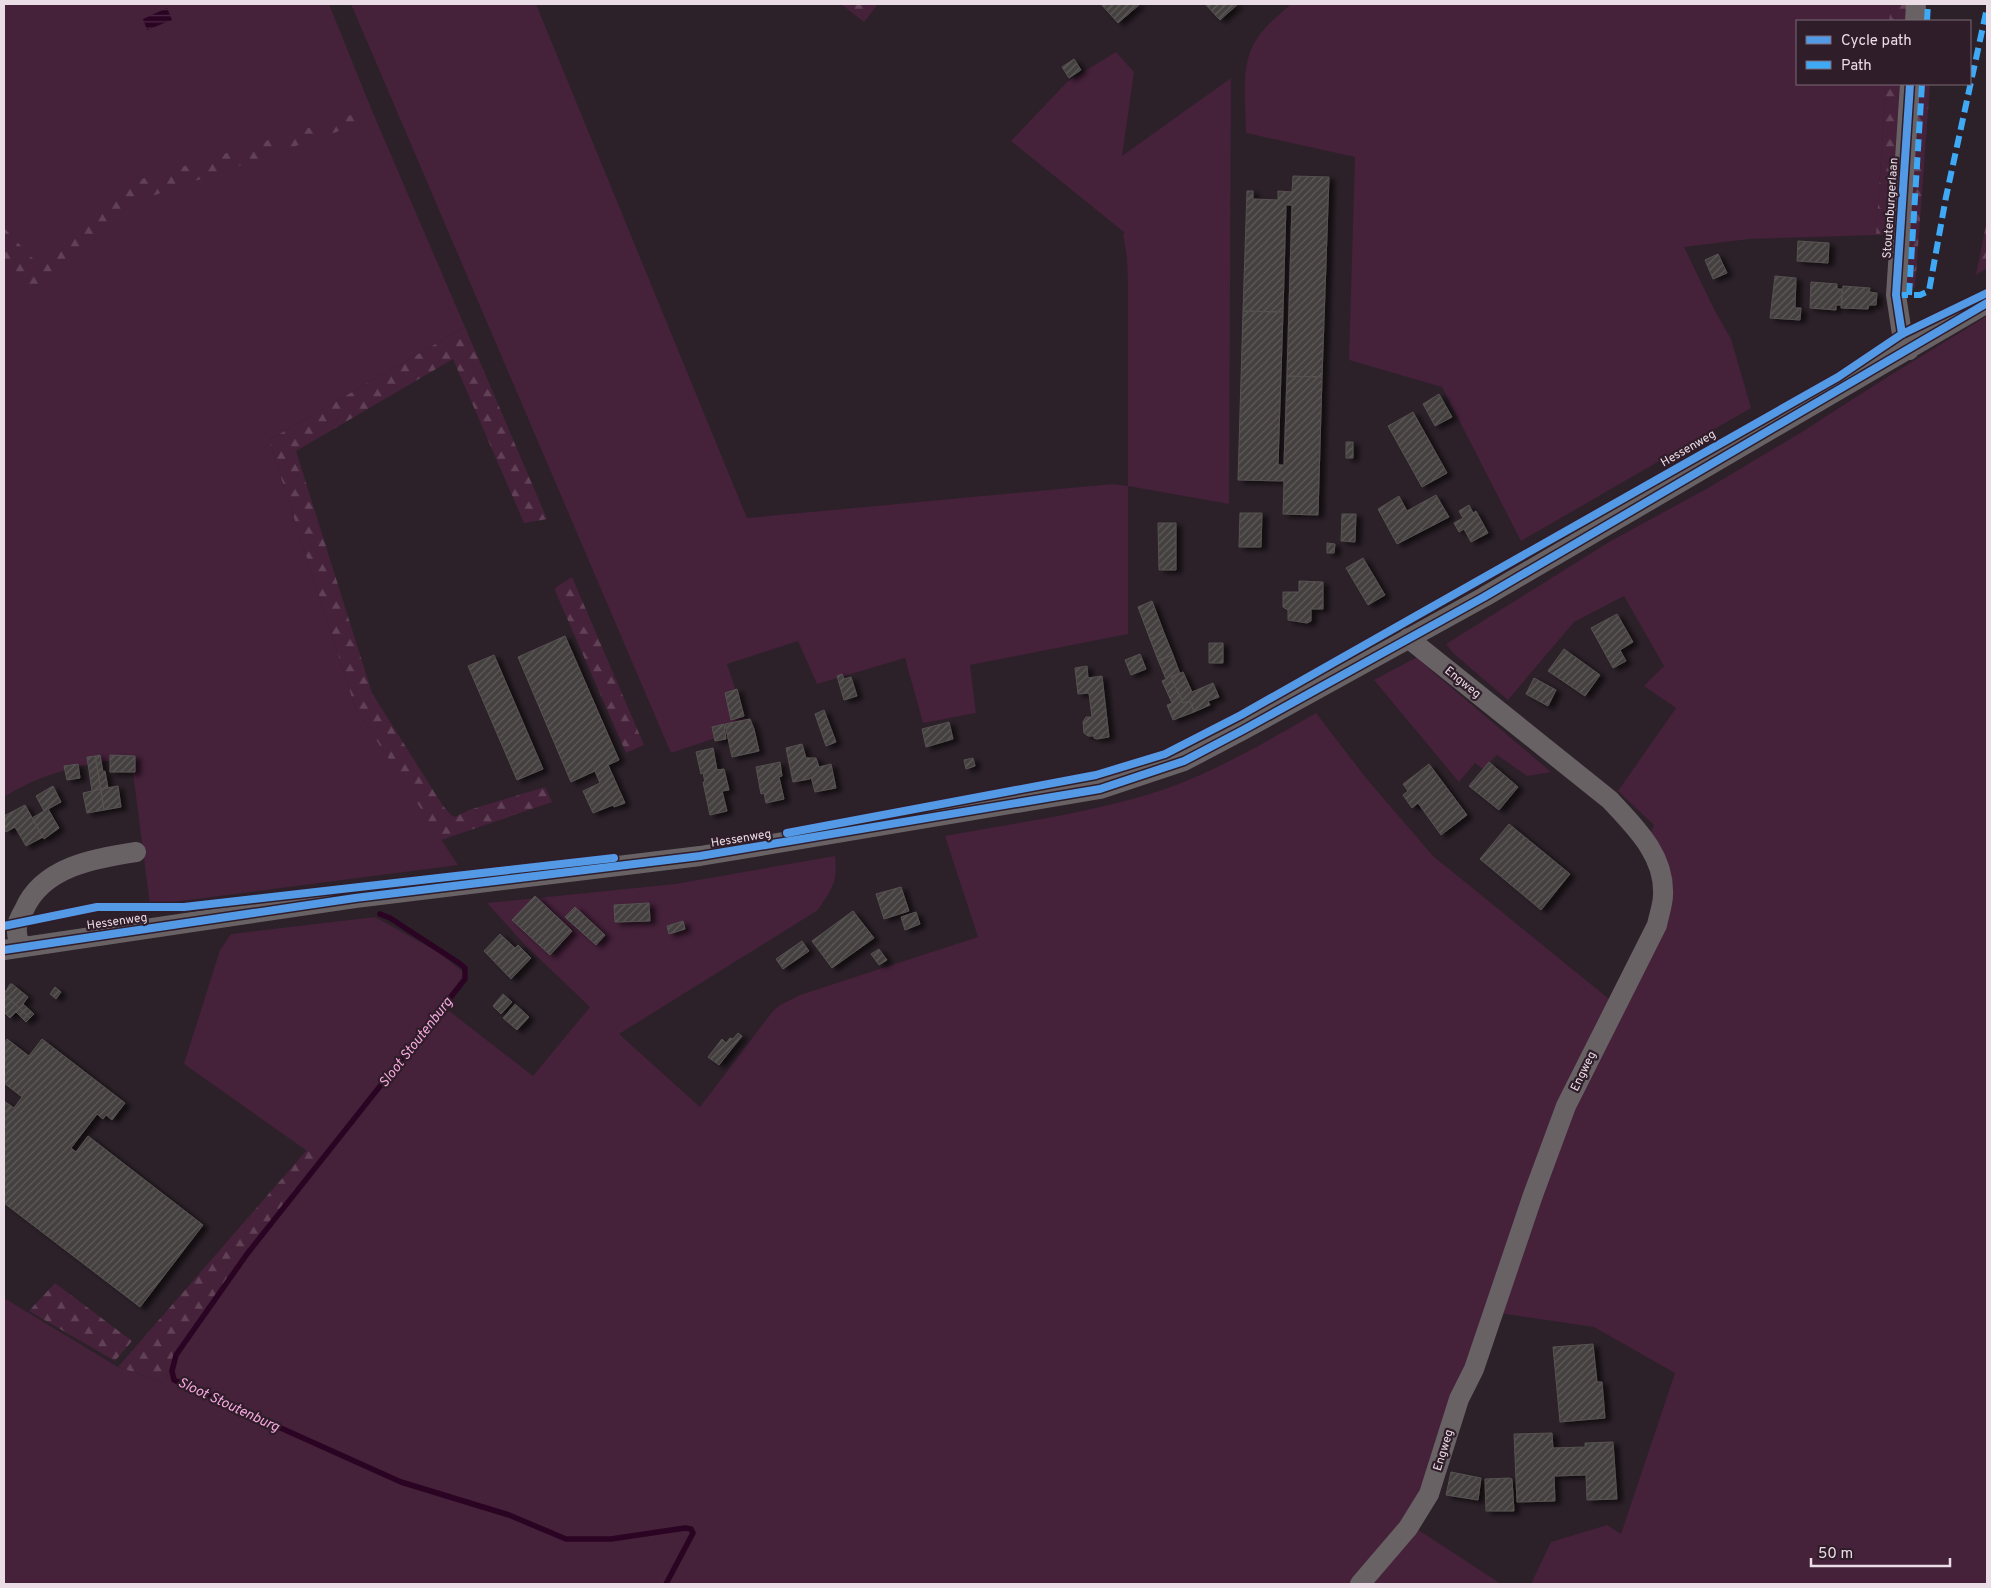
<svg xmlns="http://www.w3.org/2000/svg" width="1991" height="1588" font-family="Overpass,sans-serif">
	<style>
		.green { fill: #45213a }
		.forest { fill: url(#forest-firs) }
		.water { fill: url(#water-rules) }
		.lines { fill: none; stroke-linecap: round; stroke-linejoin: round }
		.stream { stroke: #2b0423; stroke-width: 5.5 }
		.building { fill: url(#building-hatch); stroke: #565251; filter: url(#shadow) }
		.minor { stroke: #686265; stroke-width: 20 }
		.quiet { stroke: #3fa9f5; stroke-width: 6; stroke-dasharray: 12 6; stroke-linecap: butt }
		.cycleway-casing { stroke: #301d2a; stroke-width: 11 }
		.cycleway { stroke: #5399e6; stroke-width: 8 }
		.labels { text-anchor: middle; stroke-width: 4.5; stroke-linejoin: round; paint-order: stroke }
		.street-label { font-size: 12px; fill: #eadde5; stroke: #301d2a }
		.water-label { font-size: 14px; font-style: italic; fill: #f8a9df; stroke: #301d2a }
	</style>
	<defs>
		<pattern id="forest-firs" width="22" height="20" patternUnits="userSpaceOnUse" patternTransform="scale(1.25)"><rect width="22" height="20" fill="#45213a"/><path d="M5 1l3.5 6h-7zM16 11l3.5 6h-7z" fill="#604156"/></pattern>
		<pattern id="water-rules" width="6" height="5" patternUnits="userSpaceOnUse" patternTransform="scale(1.25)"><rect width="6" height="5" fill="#2b0423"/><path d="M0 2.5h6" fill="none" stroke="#4a2843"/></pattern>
		<pattern id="building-hatch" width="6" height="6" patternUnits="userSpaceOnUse" patternTransform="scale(1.25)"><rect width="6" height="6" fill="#454040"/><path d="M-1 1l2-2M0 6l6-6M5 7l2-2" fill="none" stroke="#605b5b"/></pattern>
		<filter id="shadow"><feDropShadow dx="5.5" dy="3" stdDeviation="2.5" flood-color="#0009"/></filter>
	</defs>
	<rect width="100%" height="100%" fill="#2c2129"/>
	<path class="green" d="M 4,4 L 329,4 L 373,113 L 465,327 L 269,440 L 355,707 L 458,865 L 150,905 L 131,757 C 83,765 46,771 4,797 Z
		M 351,4 L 536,4 L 747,518 L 1113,484 L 1128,486 L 1128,287 L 1127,257 L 1123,234 L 1125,233 L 1011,141 L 1067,82 L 1116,52 L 1134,72 L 1122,156 L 1231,78 L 1229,504 L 1128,486 L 1128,634 L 970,665 L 976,713 L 923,723 L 905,658 L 817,684 L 798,641 L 727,664 L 748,727 L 671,753 Z
		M 1291,4 L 1891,4 L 1889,21 L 1797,21 L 1797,84 L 1886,84 L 1876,235 L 1749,239 L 1684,247 L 1714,309 L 1731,339 L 1751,408 L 1521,541 L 1442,387 L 1349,360 L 1355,157 L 1246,133 C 1246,103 1239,62 1258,37 C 1267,24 1280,14 1291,4 Z
		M 1987,316 L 1987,1584 L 1531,1584 L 1551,1542 L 1607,1525 L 1621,1534 L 1675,1373 L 1594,1327 L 1499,1313 L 1538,1193 L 1662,917 L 1650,834 L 1654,825 L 1618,791 L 1676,708 L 1644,686 L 1664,666 L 1624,596 L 1574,622 L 1508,700 L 1453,653 L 1446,644 L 1609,542 L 1708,488 L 1797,435 L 1889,376 Z
		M 1417,657 L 1433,672 L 1551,772 L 1527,776 L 1497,755 L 1483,769 L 1475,763 L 1459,782 L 1374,680 Z
		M 1316,713 L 1366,778 L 1433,856 L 1614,1003 L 1426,1485 L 1411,1512 L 1351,1584 L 4,1584 L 4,1298 L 118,1367 L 163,1382 L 208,1310 L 320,1160 L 184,1064 L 220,950 L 231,934 L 375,917 L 438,952 L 467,975 L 444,1007 L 533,1076 L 590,1007 L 526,946 L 487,903 L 675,884 L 835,856 C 838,883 832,888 818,910 L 619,1034 L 700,1107 L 772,1012 L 780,1005 L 800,995 L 978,937 L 945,836 C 1021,822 1099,812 1171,787 C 1222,768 1269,740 1316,713 Z
		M 1414,1527 L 1501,1584 L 1367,1584 Z"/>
	<path class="forest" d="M 841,4 L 878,4 L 864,22 Z
		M 1891,4 L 1908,4 L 1907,21 L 1889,21 Z
		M 1886,84 L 1902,84 L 1894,234 L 1876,235 Z
		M 1916,84 L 1930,84 L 1915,288 L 1904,284 Z
		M 357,113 L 365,122 L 132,203 L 30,295 L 4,262 L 4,228 L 36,262 L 119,186 Z
		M 1987,220 L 1987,268 L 1976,275 Z
		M 465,327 L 547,519 L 524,523 L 453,359 L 296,451 L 372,693 L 443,806 L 451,815 L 455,817 L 469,810 L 545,787 L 552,802 L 441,840 L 355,707 L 269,440 Z
		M 572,577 L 644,745 L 626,753 L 556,593 L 555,588 Z
		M 307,1150 L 320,1160 L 208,1310 L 163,1382 L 118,1367 Z
		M 55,1283 L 132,1341 L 115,1361 L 29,1311 Z"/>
	<path class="water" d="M 167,8 L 172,20 L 147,30 L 143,19 Z"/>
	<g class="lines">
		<path class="stream" d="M 380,914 L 390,918 L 459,963 L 465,968 L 465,979 L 247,1254 L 176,1355 L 172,1371 L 174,1380 L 401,1482 L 509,1515 L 566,1539 L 611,1539 L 685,1528 L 691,1529 L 693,1533 L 666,1584"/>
	</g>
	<path class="building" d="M 1101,4 L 1140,4 L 1118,23 Z
		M 1205,4 L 1238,4 L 1220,20 Z
		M 1074,59 L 1081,70 L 1069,78 L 1062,67 Z
		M 1293,176 L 1329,177 L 1322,377 L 1287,376 L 1292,205 L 1286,205 L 1283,312 L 1243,311 L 1247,191 L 1253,191 L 1253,199 L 1278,200 L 1278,191 L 1292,192 Z
		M 1798,241 L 1829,243 L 1828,263 L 1797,261 Z
		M 1718,254 L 1727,273 L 1713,279 L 1705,260 Z
		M 1775,276 L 1796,278 L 1795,308 L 1801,308 L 1800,320 L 1770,318 Z
		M 1811,282 L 1837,284 L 1837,289 L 1842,289 L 1842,305 L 1836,305 L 1836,310 L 1810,308 Z
		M 1843,286 L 1870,288 L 1869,292 L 1877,293 L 1876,305 L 1869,305 L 1868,309 L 1841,308 Z
		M 1243,311 L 1283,312 L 1278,465 L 1284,465 L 1287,376 L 1322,377 L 1318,515 L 1283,514 L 1284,481 L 1238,480 Z
		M 1439,394 L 1452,417 L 1435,426 L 1423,404 Z
		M 1413,412 L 1447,473 L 1422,487 L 1388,426 Z
		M 1346,442 L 1353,442 L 1353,458 L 1346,458 Z
		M 1436,495 L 1449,517 L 1397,544 L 1378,509 L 1399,496 L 1407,511 Z
		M 1469,505 L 1473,513 L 1476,511 L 1488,533 L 1471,542 L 1464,529 L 1459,532 L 1454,523 L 1463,518 L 1459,511 Z
		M 1240,513 L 1262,513 L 1261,547 L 1239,547 Z
		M 1342,514 L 1356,514 L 1355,542 L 1341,541 Z
		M 1158,523 L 1176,523 L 1176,570 L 1159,570 Z
		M 1327,543 L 1335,544 L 1334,553 L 1327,553 Z
		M 1363,558 L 1385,595 L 1368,605 L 1346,568 Z
		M 1299,581 L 1323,582 L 1323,609 L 1311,609 L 1311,621 L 1307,623 L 1288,620 L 1288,610 L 1283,607 L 1283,592 L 1299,592 Z
		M 1152,601 L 1164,633 L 1150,639 L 1138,607 Z
		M 1617,614 L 1633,642 L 1620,650 L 1626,661 L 1613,668 L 1591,628 Z
		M 1164,633 L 1173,655 L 1158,660 L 1150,639 Z
		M 565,636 L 619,760 L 608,765 L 625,803 L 614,807 L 613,805 L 593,813 L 583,791 L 600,783 L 595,771 L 571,782 L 518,657 Z
		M 1209,643 L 1223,643 L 1223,663 L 1209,663 Z
		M 1564,649 L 1600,675 L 1585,696 L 1548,671 Z
		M 1140,654 L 1146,669 L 1131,675 L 1125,660 Z
		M 494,655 L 543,769 L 517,780 L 468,666 Z
		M 1173,655 L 1180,674 L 1171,677 L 1183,703 L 1190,701 L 1194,712 L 1173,720 L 1167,705 L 1172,703 L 1162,681 L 1166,679 L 1158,660 Z
		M 1087,666 L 1088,678 L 1102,676 L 1109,737 L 1097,739 L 1094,738 L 1094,736 L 1088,736 L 1084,733 L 1083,722 L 1086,717 L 1092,717 L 1089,693 L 1078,694 L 1075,668 Z
		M 1183,672 L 1192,692 L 1213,683 L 1219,697 L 1208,701 L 1210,705 L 1194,712 L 1190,701 L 1183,703 L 1171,677 Z
		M 842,674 L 844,679 L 851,677 L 857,696 L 844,700 L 837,676 Z
		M 1534,678 L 1556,690 L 1548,706 L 1526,694 Z
		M 737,689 L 744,716 L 731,720 L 725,693 Z
		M 824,710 L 836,742 L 826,746 L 815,714 Z
		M 750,719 L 754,729 L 759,751 L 732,757 L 725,724 Z
		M 949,722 L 953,739 L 926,747 L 922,729 Z
		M 724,724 L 726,739 L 715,741 L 712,727 Z
		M 802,744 L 806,758 L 816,758 L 819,767 L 831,764 L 836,788 L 815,792 L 811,777 L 810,779 L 793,782 L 786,748 Z
		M 713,748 L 717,770 L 724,769 L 729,790 L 722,791 L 727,811 L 710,815 L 703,782 L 705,782 L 703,773 L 701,774 L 696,752 Z
		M 100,755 L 103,772 L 105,771 L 108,788 L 101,789 L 95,756 Z
		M 110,755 L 135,756 L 135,772 L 110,772 Z
		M 95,756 L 101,789 L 92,791 L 87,757 Z
		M 973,758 L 975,766 L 966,769 L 964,760 Z
		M 780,762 L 782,776 L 779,777 L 784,799 L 766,803 L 764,793 L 761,794 L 756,767 Z
		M 1489,762 L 1518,787 L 1499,810 L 1469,786 Z
		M 78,764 L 80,778 L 67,780 L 64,766 Z
		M 1429,764 L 1467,815 L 1441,835 L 1418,803 L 1412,808 L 1403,795 L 1408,791 L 1403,784 Z
		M 53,786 L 61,802 L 48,809 L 59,828 L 44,839 L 32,818 L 44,811 L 36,796 Z
		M 118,786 L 121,807 L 104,810 L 101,789 Z
		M 101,789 L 104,810 L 87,813 L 83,793 Z
		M 25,805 L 43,837 L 26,846 L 15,827 L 6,832 L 4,828 L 4,816 Z
		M 1509,824 L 1570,874 L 1541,910 L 1480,859 Z
		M 901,887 L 909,911 L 884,919 L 876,894 Z
		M 535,896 L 572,931 L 550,955 L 512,920 Z
		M 649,903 L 650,921 L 615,922 L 614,905 Z
		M 575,907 L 605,935 L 596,945 L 565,917 Z
		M 853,911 L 874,938 L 832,968 L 812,941 Z
		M 916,912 L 920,924 L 905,930 L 901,917 Z
		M 683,921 L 685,929 L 669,934 L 667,926 Z
		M 500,934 L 515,948 L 518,945 L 531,958 L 511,979 L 484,951 Z
		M 802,941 L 809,951 L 783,969 L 776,959 Z
		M 879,949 L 887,960 L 879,965 L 871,954 Z
		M 10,984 L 12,984 L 28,997 L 23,1004 L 34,1014 L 30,1018 L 4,994 Z
		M 55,987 L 61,992 L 56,999 L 50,994 Z
		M 4,994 L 30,1018 L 26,1022 L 16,1012 L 10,1018 L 4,1012 Z
		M 503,994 L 512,1002 L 501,1014 L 493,1006 Z
		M 515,1004 L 529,1017 L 517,1030 L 503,1018 Z
		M 738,1033 L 742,1036 L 719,1065 L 708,1057 L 722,1039 L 726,1043 L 730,1038 L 733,1039 Z
		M 7,1039 L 29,1056 L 42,1039 L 125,1103 L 112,1120 L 106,1115 L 103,1119 L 97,1114 L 71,1148 L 76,1152 L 88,1136 L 203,1225 L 140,1307 L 4,1203 L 4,1101 L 14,1108 L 22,1097 L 4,1083 L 4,1043 Z
		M 1593,1344 L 1597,1382 L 1602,1382 L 1605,1418 L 1560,1422 L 1553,1347 Z
		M 1552,1433 L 1553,1448 L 1585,1447 L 1585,1443 L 1613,1442 L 1617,1499 L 1587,1500 L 1586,1475 L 1554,1476 L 1555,1501 L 1517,1502 L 1514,1434 Z
		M 1451,1472 L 1481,1478 L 1478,1500 L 1446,1495 Z
		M 1509,1478 L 1512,1479 L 1514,1511 L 1486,1511 L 1485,1479 Z"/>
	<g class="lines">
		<path class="minor" d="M 1915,21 L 1916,4
			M 1909,350 L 1902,334 L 1896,295 L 1910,84
			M 20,947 C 19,942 16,934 17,928 C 17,922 21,915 24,910 C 42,867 95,858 136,852
			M 4,950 L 355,898 L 700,856 L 1100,789 L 1184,761 L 1243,730 L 1484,597 L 1987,303
			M 1360,1584 L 1408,1528 L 1429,1494 L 1459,1399 L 1474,1369 L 1533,1195 L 1566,1106 L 1657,925 C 1659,915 1663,904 1663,895 C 1665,855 1635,827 1610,800 L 1408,638"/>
		<path class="quiet" d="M 1927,21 L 1928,4
			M 1896,295 L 1920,295 L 1929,291 L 1946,197 L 1987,8
			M 1909,295 L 1922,84"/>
		<g class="cycleway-casing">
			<path id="cycleway" d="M 1902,334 L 1896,295 L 1910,84
				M 787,833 L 1096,775 L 1165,754 L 1241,715 L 1838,377 L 1902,334 L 1987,293
				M 4,926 L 97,907 L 184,907 L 614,858
				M 4,950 L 355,898 L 700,856 L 1100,789 L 1184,761 L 1243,730 L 1484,597 L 1987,303"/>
		</g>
		<use href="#cycleway" class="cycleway"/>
	</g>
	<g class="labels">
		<g class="street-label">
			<text transform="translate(1890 208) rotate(-86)" y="4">Stoutenburgerlaan</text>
			<text transform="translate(1688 448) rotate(-30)" y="4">Hessenweg</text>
			<text transform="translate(1463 682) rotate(39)" y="4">Engweg</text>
			<text transform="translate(741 838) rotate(-9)" y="4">Hessenweg</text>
			<text transform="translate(117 921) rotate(-8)" y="4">Hessenweg</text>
			<text transform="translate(1583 1071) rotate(-64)" y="4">Engweg</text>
			<text transform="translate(1443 1450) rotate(-73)" y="4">Engweg</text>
		</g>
		<g class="water-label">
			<text transform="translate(415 1042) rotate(-52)" y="5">Sloot Stoutenburg</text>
			<text transform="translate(229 1404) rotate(25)" y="5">Sloot Stoutenburg</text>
		</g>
	</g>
	<rect width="1991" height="1588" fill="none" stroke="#eadde5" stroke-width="10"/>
	<rect x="1796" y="20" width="175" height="65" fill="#301d2a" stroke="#7a6a75"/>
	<rect x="1806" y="36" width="25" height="8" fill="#5399e6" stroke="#7a6a75"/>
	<text x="1841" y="45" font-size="15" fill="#eadde5">Cycle path</text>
	<rect x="1806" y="61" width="25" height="8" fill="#3fa9f5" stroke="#7a6a75"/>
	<text x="1841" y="70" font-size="15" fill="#eadde5">Path</text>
	<path d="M1811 1558v8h139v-8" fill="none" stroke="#eadde5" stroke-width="2.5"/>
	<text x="1818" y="1558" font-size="15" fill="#eadde5" stroke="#301d2a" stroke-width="4" paint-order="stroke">50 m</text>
</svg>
